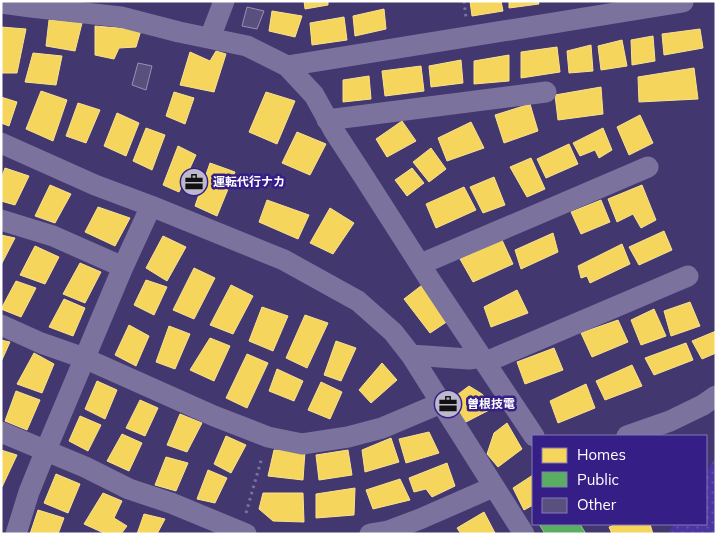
<svg xmlns="http://www.w3.org/2000/svg" width="717" height="535" font-family="Mulish,'Noto Sans JP',sans-serif">
	<style>
		.park { fill: url(#park-dots) }
		.homes { fill: #f6d55c; stroke: #f9e28d }
		.public { fill: #5aae61; stroke: #8cc690 }
		.building { fill: #5a507e; stroke: #9891b3 }
		.lines { fill: none; stroke-linecap: round; stroke-linejoin: round }
		.path { stroke: #7b729d; stroke-width: 3; stroke-dasharray: 2.5 4; stroke-linecap: butt }
		.minor { stroke: #7b729d; stroke-width: 21 }
		.labels { text-anchor: middle; stroke-width: 5; stroke-linejoin: round; paint-order: stroke }
		.poi-label { font-size: 12px; font-weight: bold; fill: #fff; stroke: #351f87; text-anchor: start }
	</style>
	<defs>
		<pattern id="park-dots" width="8" height="8" patternUnits="userSpaceOnUse" patternTransform="scale(1.25)"><rect width="8" height="8" fill="#4b359f"/><path d="M2 2h.1M6 6h.1" fill="none" stroke="#6653ad" stroke-width="1.8" stroke-linecap="round"/></pattern>
	</defs>
	<rect width="100%" height="100%" fill="#43376f"/>
	<path class="park" d="M 716,457 L 716,534 L 667,534 L 674,524 L 706,524 L 706,473 Z"/>
	<path class="homes" d="M 304,1 L 328,1 L 328,5 L 305,9 Z
		M 470,1 L 501,1 L 503,11 L 472,16 Z
		M 509,1 L 538,1 L 539,4 L 509,8 Z
		M 384,9 L 386,29 L 355,36 L 353,16 Z
		M 272,11 L 302,16 L 295,37 L 269,31 Z
		M 344,17 L 347,40 L 312,45 L 310,23 Z
		M 49,20 L 82,23 L 75,51 L 46,46 Z
		M 95,26 L 141,30 L 136,47 L 119,48 L 114,59 L 95,55 Z
		M 1,27 L 26,29 L 17,73 L 1,73 Z
		M 700,29 L 703,48 L 664,55 L 662,34 Z
		M 653,36 L 655,61 L 632,65 L 631,40 Z
		M 622,40 L 627,66 L 601,70 L 598,46 Z
		M 591,45 L 593,71 L 569,73 L 567,51 Z
		M 557,47 L 560,72 L 521,78 L 521,52 Z
		M 216,51 L 226,54 L 214,92 L 180,85 L 190,52 L 210,61 Z
		M 33,53 L 62,56 L 56,85 L 25,82 Z
		M 509,55 L 509,81 L 474,84 L 474,61 Z
		M 461,60 L 463,83 L 431,87 L 429,66 Z
		M 421,66 L 424,91 L 385,96 L 382,71 Z
		M 694,68 L 698,99 L 639,102 L 638,77 Z
		M 369,76 L 371,99 L 343,102 L 343,80 Z
		M 601,87 L 603,114 L 558,120 L 555,95 Z
		M 41,91 L 67,100 L 53,141 L 26,129 Z
		M 174,92 L 194,98 L 185,124 L 166,116 Z
		M 266,92 L 295,101 L 277,144 L 249,132 Z
		M 1,97 L 17,102 L 9,126 L 1,123 Z
		M 78,103 L 100,110 L 86,143 L 66,136 Z
		M 530,104 L 538,131 L 504,143 L 495,115 Z
		M 117,113 L 139,123 L 126,156 L 104,146 Z
		M 640,115 L 653,143 L 629,155 L 617,127 Z
		M 402,121 L 416,141 L 387,157 L 376,139 Z
		M 471,122 L 484,148 L 447,161 L 438,138 Z
		M 146,128 L 165,135 L 152,170 L 133,161 Z
		M 603,128 L 612,150 L 599,158 L 595,150 L 580,156 L 573,143 Z
		M 297,132 L 326,144 L 310,175 L 282,163 Z
		M 569,144 L 578,164 L 546,178 L 537,159 Z
		M 178,146 L 196,155 L 179,192 L 163,185 Z
		M 431,148 L 446,169 L 429,182 L 413,162 Z
		M 531,158 L 545,189 L 527,197 L 510,167 Z
		M 210,163 L 235,172 L 217,216 L 195,206 Z
		M 5,168 L 29,176 L 15,205 L 1,201 L 1,179 Z
		M 412,168 L 424,183 L 407,196 L 395,180 Z
		M 494,177 L 505,205 L 483,213 L 470,187 Z
		M 50,185 L 71,194 L 55,223 L 35,216 Z
		M 642,185 L 656,220 L 641,228 L 633,214 L 617,222 L 608,199 Z
		M 464,187 L 476,210 L 436,228 L 426,204 Z
		M 267,200 L 309,215 L 298,239 L 259,222 Z
		M 601,200 L 610,222 L 581,234 L 571,212 Z
		M 98,207 L 130,218 L 115,246 L 85,232 Z
		M 330,208 L 354,223 L 333,254 L 310,243 Z
		M 664,231 L 672,250 L 639,265 L 629,247 Z
		M 553,233 L 558,252 L 521,269 L 515,250 Z
		M 1,235 L 15,238 L 1,265 Z
		M 163,236 L 186,247 L 167,281 L 146,268 Z
		M 502,240 L 513,264 L 473,282 L 460,259 Z
		M 622,244 L 630,264 L 590,283 L 587,276 L 581,278 L 578,266 Z
		M 35,246 L 59,257 L 45,284 L 20,275 Z
		M 80,263 L 101,272 L 85,303 L 63,294 Z
		M 194,268 L 215,278 L 194,319 L 173,310 Z
		M 146,280 L 167,287 L 154,315 L 134,305 Z
		M 16,281 L 36,288 L 21,317 L 1,309 Z
		M 426,282 L 451,319 L 430,333 L 404,299 Z
		M 231,285 L 253,296 L 233,334 L 210,325 Z
		M 517,290 L 528,313 L 491,327 L 484,307 Z
		M 64,299 L 85,308 L 73,336 L 49,327 Z
		M 690,302 L 700,326 L 671,336 L 664,311 Z
		M 262,307 L 288,316 L 273,351 L 249,341 Z
		M 654,309 L 666,336 L 641,345 L 631,320 Z
		M 305,315 L 328,323 L 307,368 L 286,358 Z
		M 618,320 L 628,342 L 592,357 L 581,333 Z
		M 129,325 L 149,336 L 136,366 L 115,355 Z
		M 169,326 L 190,334 L 175,369 L 156,362 Z
		M 716,331 L 716,353 L 702,359 L 692,341 Z
		M 210,338 L 230,346 L 214,381 L 190,370 Z
		M 1,340 L 10,342 L 1,362 Z
		M 336,341 L 356,348 L 341,381 L 324,375 Z
		M 686,343 L 693,360 L 654,375 L 645,358 Z
		M 554,348 L 563,370 L 525,384 L 517,362 Z
		M 34,353 L 54,364 L 42,393 L 17,384 Z
		M 247,354 L 268,363 L 247,408 L 226,398 Z
		M 382,363 L 397,380 L 371,403 L 359,390 Z
		M 632,365 L 642,386 L 605,400 L 596,381 Z
		M 277,369 L 303,381 L 294,401 L 269,391 Z
		M 97,381 L 117,390 L 105,419 L 85,409 Z
		M 321,382 L 342,392 L 330,419 L 308,410 Z
		M 586,384 L 595,408 L 558,423 L 550,401 Z
		M 469,386 L 482,394 L 493,408 L 466,422 L 456,409 L 457,395 Z
		M 16,391 L 40,400 L 27,430 L 5,421 Z
		M 140,400 L 158,408 L 145,436 L 126,428 Z
		M 180,414 L 202,423 L 187,452 L 167,445 Z
		M 80,416 L 101,425 L 88,451 L 69,441 Z
		M 507,423 L 522,449 L 498,467 L 487,454 L 494,433 Z
		M 429,432 L 439,453 L 406,463 L 399,439 Z
		M 122,434 L 142,443 L 129,471 L 107,461 Z
		M 226,436 L 246,445 L 231,473 L 214,464 Z
		M 391,438 L 399,462 L 365,472 L 362,450 Z
		M 1,450 L 17,455 L 2,487 L 1,486 Z
		M 274,450 L 305,451 L 303,480 L 268,476 Z
		M 348,450 L 352,475 L 319,480 L 316,455 Z
		M 166,457 L 188,463 L 176,491 L 155,485 Z
		M 447,463 L 455,486 L 432,497 L 426,489 L 414,492 L 409,478 Z
		M 208,470 L 227,478 L 215,503 L 197,499 Z
		M 56,474 L 80,484 L 68,513 L 44,503 Z
		M 533,475 L 533,505 L 524,510 L 513,488 Z
		M 400,479 L 410,500 L 373,509 L 366,490 Z
		M 355,488 L 354,515 L 316,518 L 316,494 Z
		M 103,493 L 122,501 L 114,518 L 127,526 L 121,534 L 106,534 L 84,524 Z
		M 263,493 L 303,493 L 304,522 L 273,521 L 259,509 Z
		M 38,510 L 64,518 L 58,534 L 30,534 Z
		M 484,512 L 495,533 L 461,534 L 457,528 Z
		M 144,514 L 165,519 L 157,534 L 137,534 Z
		M 617,524 L 650,524 L 653,534 L 612,534 L 609,527 Z"/>
	<path class="public" d="M 539,524 L 580,524 L 586,534 L 545,534 Z"/>
	<path class="building" d="M 247,7 L 264,11 L 257,29 L 242,26 Z
		M 138,63 L 152,66 L 146,90 L 132,85 Z"/>
	<g class="lines">
		<path class="path" d="M 464,1 L 466,18
			M 246,513 L 262,457"/>
		<path class="minor" d="M 1,3 L 31,7 L 121,17 L 179,32 L 247,46 L 287,66 L 314,95 L 334,131 L 364,177 L 428,277 L 534,436
			M 210,38 L 224,1
			M 287,66 L 683,2 L 683,1
			M 327,120 L 546,92
			M 1,143 L 95,185 L 151,206 L 284,260 L 358,301 L 393,332 L 411,355 L 524,534
			M 1,220 L 53,236 L 123,267
			M 421,264 L 648,167
			M 1,325 L 41,343 L 84,358 L 214,416 L 268,437 L 302,444 L 348,437 L 382,428 L 441,403
			M 411,355 L 469,359 L 482,357
			M 486,362 L 688,276
			M 1,432 L 85,467 L 129,489 L 171,503 L 246,534
			M 627,436 L 670,421 L 703,405 L 716,396
			M 16,534 L 29,492 L 46,450 L 123,267 L 151,206
			M 370,534 L 388,531 L 420,519 L 493,487"/>
	</g>
	<defs>
		<g id="office-disc" transform="scale(1.4375)"><circle r="9.5" fill="#bdb9cd" stroke="#351f87"/><path d="M-6-3h4V-5.5h4V-3h4V5H-6ZM-1-4.5V-3h2v-1.5ZM-6 0V1H6V0Z" fill="#111"/></g>
	</defs>
	<g fill-rule="evenodd">
		<use href="#office-disc" x="194" y="182"/>
		<use href="#office-disc" x="448" y="404"/>
	</g>
	<g class="labels">
		<g class="poi-label">
			<text x="213" y="186">運転代行ナカ</text>
			<text x="467" y="408">曽根技電</text>
		</g>
	</g>
	<rect width="717" height="535" fill="none" stroke="#ffffff" stroke-width="5"/>
	<rect x="532" y="435" width="175" height="90" fill="#351f87" stroke="#8679b7"/>
	<rect x="542" y="448" width="25" height="15" fill="#f6d55c" stroke="#8679b7"/>
	<text x="577" y="460" font-size="15" fill="#ffffff">Homes</text>
	<rect x="542" y="472" width="25" height="15" fill="#5aae61" stroke="#8679b7"/>
	<text x="577" y="485" font-size="15" fill="#ffffff">Public</text>
	<rect x="542" y="498" width="25" height="15" fill="#5a507e" stroke="#8679b7"/>
	<text x="577" y="510" font-size="15" fill="#ffffff">Other</text>
</svg>
